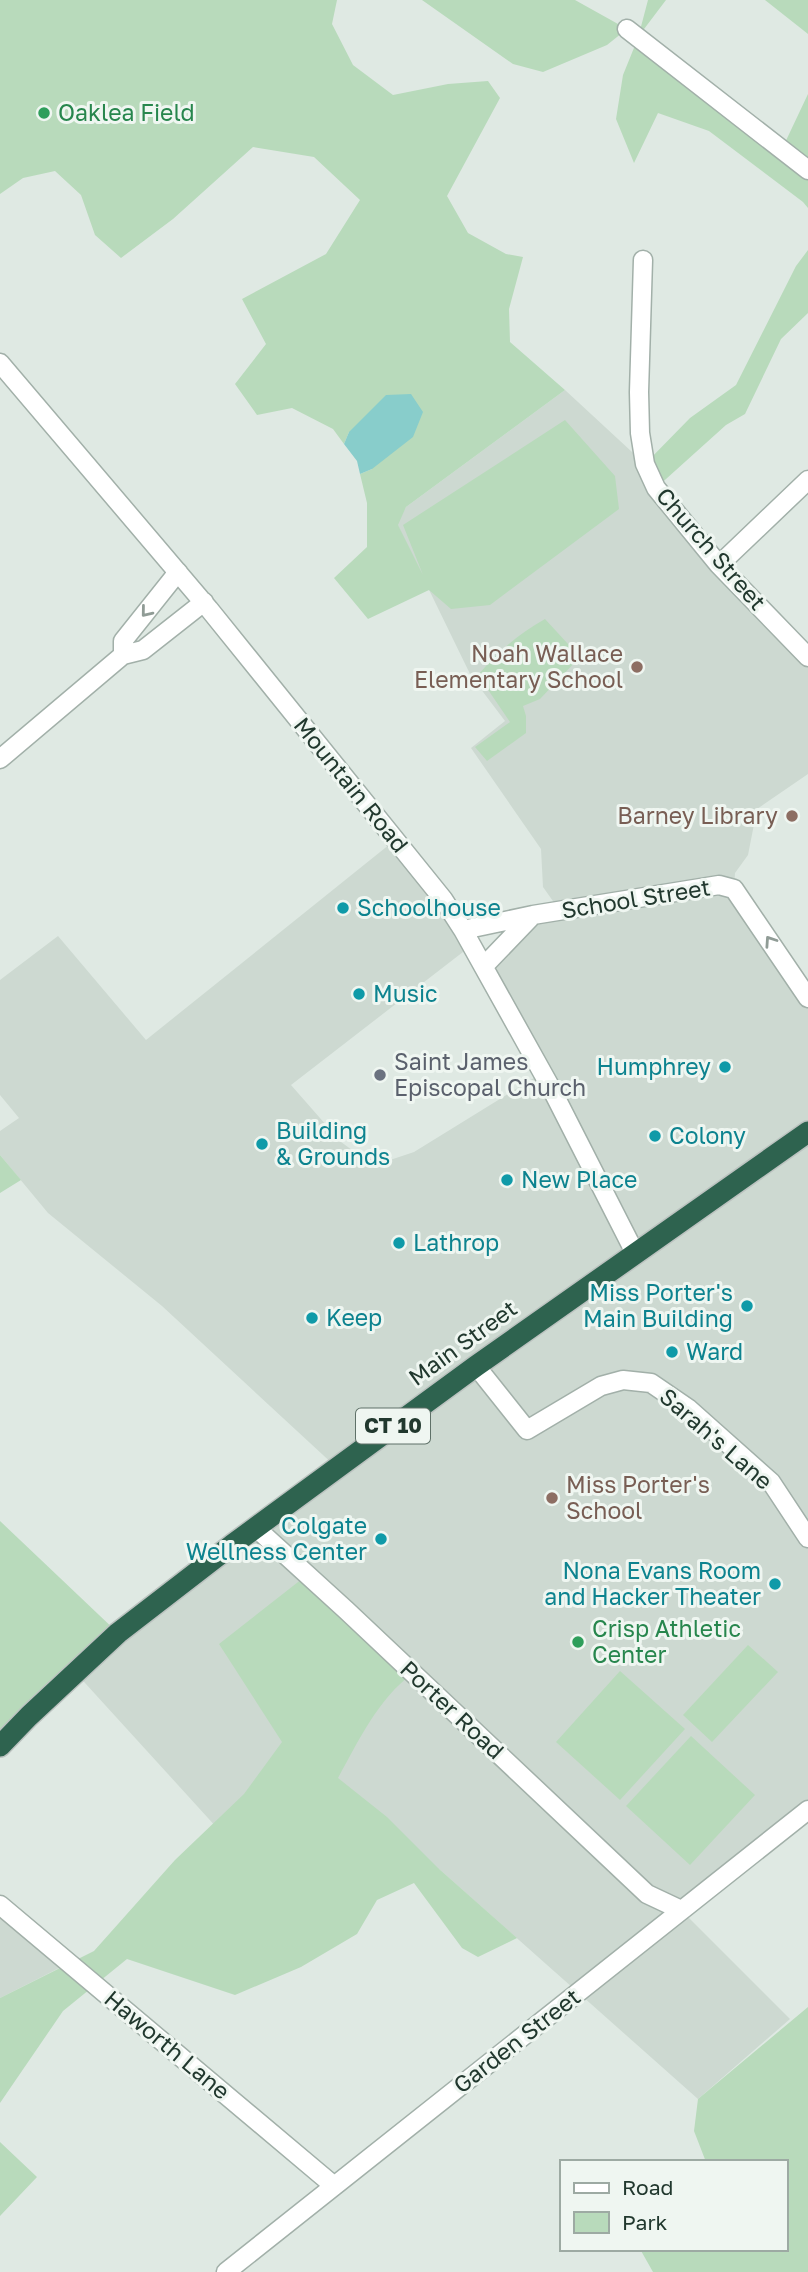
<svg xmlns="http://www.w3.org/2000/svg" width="808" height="2272" font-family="'Golos Text',sans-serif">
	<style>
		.built { fill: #cdd9d1 }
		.green { fill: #b8dabb }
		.water { fill: #88cdcb }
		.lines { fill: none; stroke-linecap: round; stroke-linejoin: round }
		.minor-casing { stroke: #a2b0a9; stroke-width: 21 }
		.highway-casing { stroke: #bcc3c0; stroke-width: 24 }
		.minor { stroke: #fff; stroke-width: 18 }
		.highway { stroke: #2e634f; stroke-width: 21 }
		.oneway { stroke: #909c96 }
		.leisure-dot { fill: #2e9e5b; stroke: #eff6f1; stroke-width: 2.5 }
		.education-dot { fill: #8d6e63; stroke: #eff6f1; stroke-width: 2.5 }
		.culture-dot { fill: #0f9aa8; stroke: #eff6f1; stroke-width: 2.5 }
		.worship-dot { fill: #6b7280; stroke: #eff6f1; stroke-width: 2.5 }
		.labels { text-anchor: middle; stroke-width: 6; stroke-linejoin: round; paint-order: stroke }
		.shield { fill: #eff6f1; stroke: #5f7168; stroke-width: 2 }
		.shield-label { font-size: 21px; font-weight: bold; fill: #21382e }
		.leisure-label { font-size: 23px; fill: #27864d; stroke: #eff6f1; text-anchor: start }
		.street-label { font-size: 23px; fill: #21382e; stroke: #eff6f1 }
		.education-label { font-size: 23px; fill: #785e54; stroke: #eff6f1; text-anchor: end }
		.culture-label { font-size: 23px; fill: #0d838f; stroke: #eff6f1; text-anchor: start }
		.worship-label { font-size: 23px; fill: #5b616d; stroke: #eff6f1; text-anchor: start }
	</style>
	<rect width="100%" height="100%" fill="#dfe9e3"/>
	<path class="built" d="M 565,390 L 645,464 L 808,657 L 808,774 L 757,809 L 748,855 L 735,873 L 734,889 L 808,998 L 808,1810 L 681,1910 L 790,2019 L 698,2099 L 439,1869 L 311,1931 L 75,1672 L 336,1467 L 162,1306 L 48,1213 L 0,1155 L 0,1131 L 19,1118 L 0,1095 L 0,980 L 58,936 L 146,1040 L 395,840 L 472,945 L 291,1085 L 341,1142 L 359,1155 L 373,1160 L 387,1161 L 414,1152 L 542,1073 L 484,966 L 533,915 L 560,911 L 543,887 L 541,849 L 471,748 L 505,721 L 471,676 L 397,524 L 406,507 Z
		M 0,1905 L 69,1963 L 0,1998 Z"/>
	<path class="green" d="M 0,0 L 337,0 L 332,24 L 353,65 L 393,95 L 448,84 L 488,81 L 500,98 L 447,196 L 468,233 L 506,254 L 523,257 L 509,309 L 510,342 L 565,390 L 406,507 L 398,525 L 423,575 L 403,525 L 565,420 L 615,476 L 619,509 L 490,605 L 451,609 L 429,590 L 368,619 L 334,578 L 367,547 L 367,503 L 360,474 L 372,469 L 349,432 L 344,444 L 333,429 L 292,408 L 257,415 L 235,384 L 266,344 L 242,299 L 326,254 L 360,200 L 314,157 L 253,147 L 173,219 L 121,258 L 95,235 L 81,195 L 55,171 L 23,178 L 0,194 Z
		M 422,0 L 575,0 L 627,29 L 607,45 L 543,72 L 513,64 Z
		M 648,0 L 666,0 L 638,37 L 782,149 L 808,94 L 808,208 L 803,202 L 709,131 L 658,113 L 634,163 L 616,119 L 623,75 L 638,38 Z
		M 765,0 L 808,0 L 808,34 Z
		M 808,250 L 808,313 L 781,339 L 745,414 L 726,425 L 656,488 L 645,464 L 690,418 L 736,385 L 796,266 Z
		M 545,619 L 580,657 L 540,699 L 523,706 L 526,716 L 526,733 L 487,761 L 475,747 L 510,722 L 478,675 C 498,652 518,634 545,619 Z
		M 0,1155 L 21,1180 L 0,1193 Z
		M 0,1521 L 118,1633 L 0,1746 Z
		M 307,1575 L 413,1673 C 378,1699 359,1740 338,1778 L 387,1817 L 438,1868 L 517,1938 L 478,1957 L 462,1948 L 414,1883 L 377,1900 L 357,1934 L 301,1967 L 235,1995 L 127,1959 L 63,2011 L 0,2103 L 0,1998 L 94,1951 L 175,1860 L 244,1794 L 282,1742 L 219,1644 Z
		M 748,1645 L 778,1672 L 712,1742 L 683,1715 Z
		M 620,1671 L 685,1729 L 620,1800 L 556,1742 Z
		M 691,1736 L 755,1795 L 690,1865 L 626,1806 Z
		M 808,2007 L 808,2272 L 653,2272 L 640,2249 L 785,2249 L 785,2162 L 706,2162 L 694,2131 L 698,2099 Z
		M 0,2142 L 37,2177 L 0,2216 Z"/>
	<path class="water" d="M 411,394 L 423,412 L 413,437 L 372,469 L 360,474 L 357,461 L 344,444 L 349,432 L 386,395 Z"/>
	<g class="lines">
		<g class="minor-casing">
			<path id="minor" d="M 627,29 L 808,170
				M 643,260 L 639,392 L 640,433 L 645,464 L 656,488 L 719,565 L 808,657
				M 0,363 L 209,609 L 443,899 L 463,930 L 551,1088 L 635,1253
				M 719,565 L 808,480
				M 123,655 L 123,641 L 178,572
				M 0,759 L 123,655 L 143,650 L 204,602
				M 463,930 L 533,915 L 719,885 L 734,889 L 808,998
				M 484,966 L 533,915
				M 476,1366 L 527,1430 L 601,1386 L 623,1380 L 651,1383 L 689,1409 L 771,1482 L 808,1538
				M 256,1528 L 346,1610 L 647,1894 L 681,1910
				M 0,1905 L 333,2185
				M 226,2272 L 808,1810"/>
		</g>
		<g class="highway-casing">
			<path id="highway" d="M 0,1746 L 29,1716 L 118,1633 L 232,1545 L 476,1366 L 808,1132"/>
		</g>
		<use href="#minor" class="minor"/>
		<use href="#highway" class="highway"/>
	</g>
	<defs><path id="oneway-chevron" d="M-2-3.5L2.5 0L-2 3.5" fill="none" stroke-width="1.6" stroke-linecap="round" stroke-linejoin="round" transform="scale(1.75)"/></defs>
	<g class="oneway">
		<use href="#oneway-chevron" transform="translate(146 612) rotate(129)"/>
		<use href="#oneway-chevron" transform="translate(770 941) rotate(-124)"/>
	</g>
	<g class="leisure-dot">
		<circle cx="44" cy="113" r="7"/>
		<circle cx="578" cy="1642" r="7"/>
	</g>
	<g class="education-dot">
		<circle cx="637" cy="667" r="7"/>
		<circle cx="792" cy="816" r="7"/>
		<circle cx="552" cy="1498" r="7"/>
	</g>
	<g class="culture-dot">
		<circle cx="343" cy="908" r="7"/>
		<circle cx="359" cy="994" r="7"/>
		<circle cx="725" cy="1067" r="7"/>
		<circle cx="655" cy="1136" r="7"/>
		<circle cx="262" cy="1144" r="7"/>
		<circle cx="507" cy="1180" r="7"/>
		<circle cx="399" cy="1243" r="7"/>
		<circle cx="747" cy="1306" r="7"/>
		<circle cx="312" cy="1318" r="7"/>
		<circle cx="672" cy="1352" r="7"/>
		<circle cx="381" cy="1539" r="7"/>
		<circle cx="775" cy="1584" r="7"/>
	</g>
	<circle class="worship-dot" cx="380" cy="1075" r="7"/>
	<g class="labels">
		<rect class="shield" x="356" y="1408.5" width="74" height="35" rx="5"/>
		<g class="shield-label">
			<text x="393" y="1433">CT 10</text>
		</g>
		<g class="leisure-label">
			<text x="58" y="121">Oaklea Field</text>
			<text x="592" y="1637">Crisp Athletic<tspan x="592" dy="26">Center</tspan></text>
		</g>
		<g class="street-label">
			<text transform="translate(711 549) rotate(49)" y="8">Church Street</text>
			<text transform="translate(351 785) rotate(51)" y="8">Mountain Road</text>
			<text transform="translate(636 899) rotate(-9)" y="8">School Street</text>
			<text transform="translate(463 1343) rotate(-36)" y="8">Main Street</text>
			<text transform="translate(716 1439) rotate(41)" y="8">Sarah's Lane</text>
			<text transform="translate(452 1710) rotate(43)" y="8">Porter Road</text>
			<text transform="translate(517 2041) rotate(-38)" y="8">Garden Street</text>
			<text transform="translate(167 2045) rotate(40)" y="8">Haworth Lane</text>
		</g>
		<g class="education-label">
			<text x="623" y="662">Noah Wallace<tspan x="623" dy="26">Elementary School</tspan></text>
			<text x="778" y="824">Barney Library</text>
			<text x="566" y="1493" text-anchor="start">Miss Porter's<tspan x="566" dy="26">School</tspan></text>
		</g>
		<g class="culture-label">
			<text x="357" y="916">Schoolhouse</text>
			<text x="373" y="1002">Music</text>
			<text x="711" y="1075" text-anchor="end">Humphrey</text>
			<text x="276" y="1139">Building<tspan x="276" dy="26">&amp; Grounds</tspan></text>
			<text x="669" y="1144">Colony</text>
			<text x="521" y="1188">New Place</text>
			<text x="413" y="1251">Lathrop</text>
			<text x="733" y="1301" text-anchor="end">Miss Porter's<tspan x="733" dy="26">Main Building</tspan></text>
			<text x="326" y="1326">Keep</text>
			<text x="686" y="1360">Ward</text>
			<text x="367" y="1534" text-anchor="end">Colgate<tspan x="367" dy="26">Wellness Center</tspan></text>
			<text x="761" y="1579" text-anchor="end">Nona Evans Room<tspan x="761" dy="26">and Hacker Theater</tspan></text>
		</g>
		<g class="worship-label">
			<text x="394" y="1070">Saint James<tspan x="394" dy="26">Episcopal Church</tspan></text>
		</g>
	</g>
	<rect x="560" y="2160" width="228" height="91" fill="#eff6f1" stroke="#9daaa3" stroke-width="2"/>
	<rect x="574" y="2183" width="35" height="10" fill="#ffffff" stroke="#9daaa3" stroke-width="2"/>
	<text x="622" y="2195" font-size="21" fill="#21382e">Road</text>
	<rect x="574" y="2212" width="35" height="21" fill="#b8dabb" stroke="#9daaa3" stroke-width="2"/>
	<text x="622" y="2230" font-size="21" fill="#21382e">Park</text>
</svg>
